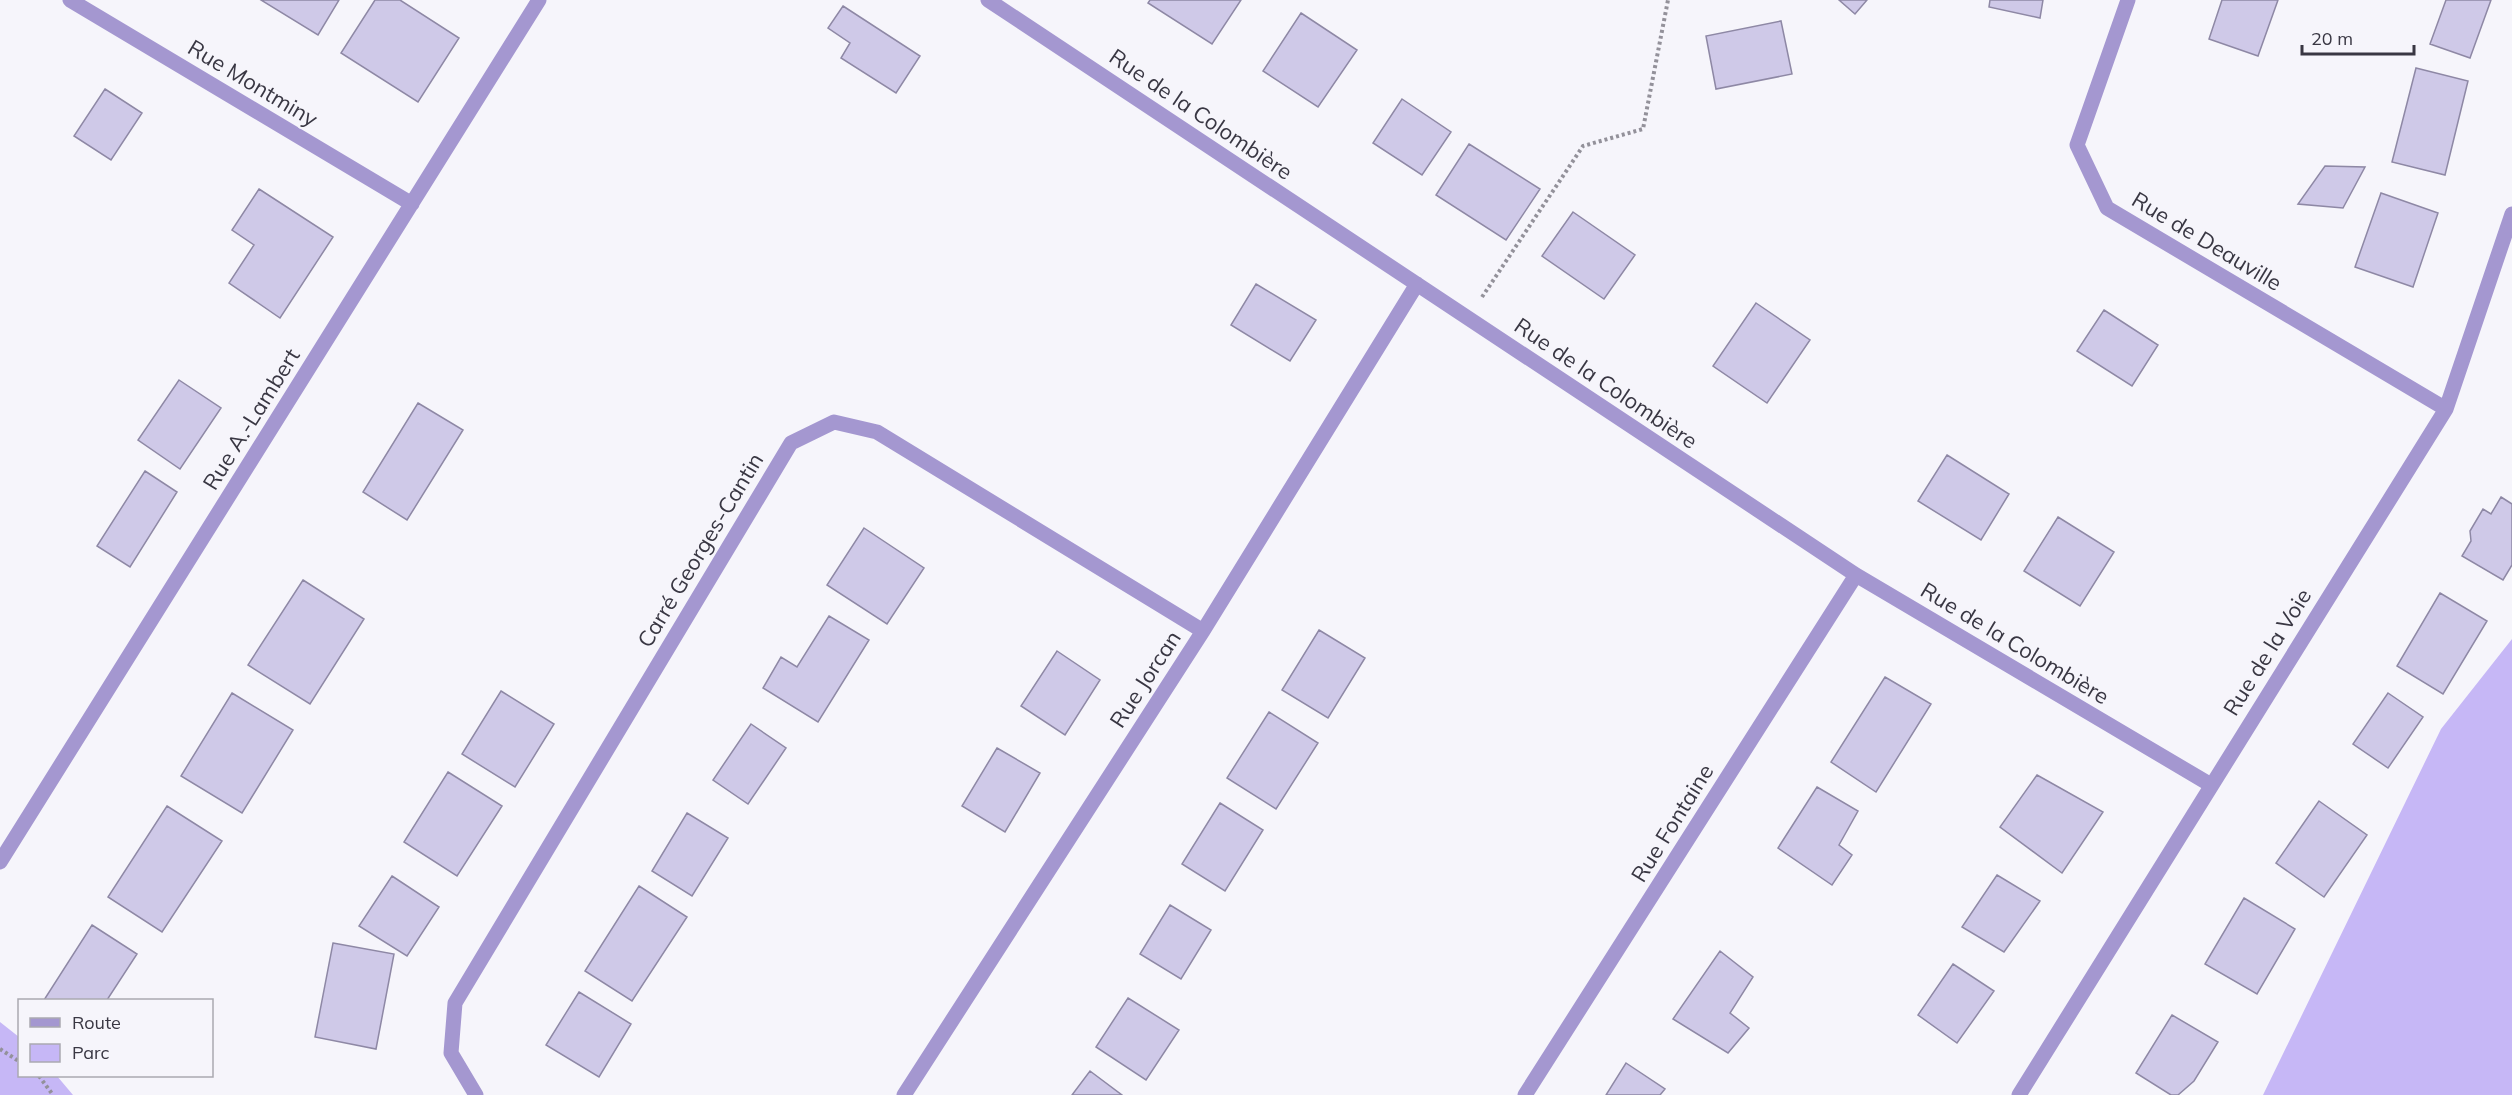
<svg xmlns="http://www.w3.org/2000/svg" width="2512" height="1095" font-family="Mulish,sans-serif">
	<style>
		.green { fill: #c6b7f6 }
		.building { fill: #cfc9e8; stroke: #8e88a5; stroke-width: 1.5 }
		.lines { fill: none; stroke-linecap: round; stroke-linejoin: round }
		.path { stroke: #93919a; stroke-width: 4; stroke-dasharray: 3 3; stroke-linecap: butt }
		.street { stroke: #a497d0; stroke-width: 15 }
		.labels { text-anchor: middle; stroke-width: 4.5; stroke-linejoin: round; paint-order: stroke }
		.street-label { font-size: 22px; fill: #393743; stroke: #f6f5fb }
	</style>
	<rect width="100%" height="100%" fill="#f6f5fb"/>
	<path class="green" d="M 2512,639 L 2512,1095 L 2263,1095 L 2441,729 Z
		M 0,1022 L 19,1037 L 20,1076 L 57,1076 L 73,1095 L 0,1095 Z"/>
	<path class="building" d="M 261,0 L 339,0 L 318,35 Z
		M 375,0 L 400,0 L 459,38 L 418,102 L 341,53 Z
		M 1150,0 L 1241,0 L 1212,44 L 1148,3 Z
		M 1839,0 L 1867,0 L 1855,14 Z
		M 1990,0 L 2043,0 L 2040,18 L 1989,7 Z
		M 2222,0 L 2278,0 L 2258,56 L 2209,39 Z
		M 2446,0 L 2491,0 L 2470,58 L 2430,44 Z
		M 843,6 L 920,56 L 896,93 L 841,58 L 850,43 L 828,28 Z
		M 1301,13 L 1357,50 L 1318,107 L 1263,71 Z
		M 1781,21 L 1792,74 L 1716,89 L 1706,36 Z
		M 2416,68 L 2468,81 L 2445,175 L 2392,162 Z
		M 105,89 L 142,113 L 111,160 L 74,136 Z
		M 1402,99 L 1451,132 L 1422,175 L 1373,143 Z
		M 1469,144 L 1540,189 L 1506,240 L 1436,195 Z
		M 2325,166 L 2365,167 L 2343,208 L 2298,204 Z
		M 259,189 L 333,237 L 280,318 L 229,283 L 254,245 L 232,230 Z
		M 2381,193 L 2438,213 L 2413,287 L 2355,267 Z
		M 1573,212 L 1635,255 L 1604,299 L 1542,256 Z
		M 1256,284 L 1316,320 L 1290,361 L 1231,325 Z
		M 1756,303 L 1810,340 L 1767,403 L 1713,366 Z
		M 2104,310 L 2158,345 L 2132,386 L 2077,351 Z
		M 179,380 L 221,408 L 180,469 L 138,440 Z
		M 418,403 L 463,430 L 407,520 L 363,492 Z
		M 1947,455 L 2009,494 L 1981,540 L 1918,501 Z
		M 145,471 L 177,492 L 130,567 L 97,546 Z
		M 2501,497 L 2512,504 L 2512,565 L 2503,580 L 2462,556 L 2471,541 L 2470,531 L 2483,509 L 2491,514 Z
		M 2058,517 L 2114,552 L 2080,606 L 2024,571 Z
		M 864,528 L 924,568 L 887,624 L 827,585 Z
		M 303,580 L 364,619 L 310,704 L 248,665 Z
		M 2440,593 L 2487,621 L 2443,694 L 2397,666 Z
		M 829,616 L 869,640 L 818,722 L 763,688 L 781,657 L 797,667 Z
		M 1319,630 L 1365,658 L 1328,718 L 1282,690 Z
		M 1057,651 L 1100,680 L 1065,735 L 1021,706 Z
		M 1885,677 L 1931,704 L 1876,792 L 1831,762 Z
		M 501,691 L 554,724 L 515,787 L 462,754 Z
		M 232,693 L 293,730 L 242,813 L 181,776 Z
		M 2388,693 L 2423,717 L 2388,768 L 2353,744 Z
		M 1269,712 L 1318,743 L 1276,809 L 1227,778 Z
		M 751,724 L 786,748 L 748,804 L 713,780 Z
		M 997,748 L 1040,773 L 1005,832 L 962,806 Z
		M 448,772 L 502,806 L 457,876 L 404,842 Z
		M 2037,775 L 2103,812 L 2062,873 L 2000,827 Z
		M 1817,787 L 1858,811 L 1839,845 L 1852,855 L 1832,885 L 1778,848 Z
		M 2319,801 L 2367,835 L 2324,897 L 2276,863 Z
		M 1220,803 L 1263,830 L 1225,891 L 1182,864 Z
		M 167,806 L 222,841 L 162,932 L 108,897 Z
		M 687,813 L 728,838 L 692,896 L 652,871 Z
		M 1997,875 L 2040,901 L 2004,952 L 1962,927 Z
		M 392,876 L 439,907 L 407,956 L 359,926 Z
		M 639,886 L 687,917 L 632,1001 L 585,971 Z
		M 2244,898 L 2295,929 L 2257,994 L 2205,964 Z
		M 1170,905 L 1211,930 L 1181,979 L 1140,954 Z
		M 92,925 L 137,954 L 107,1000 L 44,1000 Z
		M 333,943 L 394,954 L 376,1049 L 315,1037 Z
		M 1720,951 L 1753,977 L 1730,1013 L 1749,1028 L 1728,1053 L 1673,1019 Z
		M 1953,964 L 1994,991 L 1957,1043 L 1918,1015 Z
		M 579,992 L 631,1024 L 599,1077 L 546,1045 Z
		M 1128,998 L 1179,1030 L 1146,1080 L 1096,1047 Z
		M 2172,1015 L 2218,1042 L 2194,1081 L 2178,1095 L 2171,1095 L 2136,1073 Z
		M 1626,1063 L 1665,1089 L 1660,1095 L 1606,1095 Z
		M 1090,1071 L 1122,1095 L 1072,1095 Z"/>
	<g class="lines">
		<path class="path" d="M 1482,297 L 1583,146 L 1643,129 L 1668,0
			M 0,1049 L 20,1062
			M 39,1076 L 53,1095"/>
		<path class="street" d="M 70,0 L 412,204
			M 988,0 L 1856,575 L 2211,785
			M 2128,0 L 2077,145 L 2107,208 L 2446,409
			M 0,862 L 539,0
			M 476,1095 L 451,1053 L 455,1003 L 791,443 L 834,422 L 877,432 L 1203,631
			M 904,1095 L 1203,631 L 1417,284
			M 1525,1095 L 1856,575
			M 2019,1095 L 2446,409 L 2512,214"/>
	</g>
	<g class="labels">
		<g class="street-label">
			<text transform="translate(253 83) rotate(31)" y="8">Rue Montminy</text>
			<text transform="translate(1201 114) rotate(34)" y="8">Rue de la Colombière</text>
			<text transform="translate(2207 241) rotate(31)" y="8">Rue de Deauville</text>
			<text transform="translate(1606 383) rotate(34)" y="8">Rue de la Colombière</text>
			<text transform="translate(251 419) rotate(-58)" y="8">Rue A.-Lambert</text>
			<text transform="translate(700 550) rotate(-59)" y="8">Carré Georges-Cantin</text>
			<text transform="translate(2015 643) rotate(31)" y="8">Rue de la Colombière</text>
			<text transform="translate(2267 652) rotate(-58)" y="8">Rue de la Voie</text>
			<text transform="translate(1145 679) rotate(-57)" y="8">Rue Jorcan</text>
			<text transform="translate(1672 823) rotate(-58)" y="8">Rue Fontaine</text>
		</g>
	</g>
	<rect x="18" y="999" width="195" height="78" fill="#f6f5fb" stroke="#aaa9b1" stroke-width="1.5"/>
	<rect x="30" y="1018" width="30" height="9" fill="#a497d0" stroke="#aaa9b1" stroke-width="1.5"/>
	<text x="72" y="1029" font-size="18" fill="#393743">Route</text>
	<rect x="30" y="1044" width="30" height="18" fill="#c6b7f6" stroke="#aaa9b1" stroke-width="1.5"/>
	<text x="72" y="1059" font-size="18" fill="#393743">Parc</text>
	<path d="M2302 45v9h112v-9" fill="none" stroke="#393743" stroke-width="3"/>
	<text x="2311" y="45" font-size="18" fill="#393743" stroke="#f6f5fb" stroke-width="4.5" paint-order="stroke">20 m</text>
</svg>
